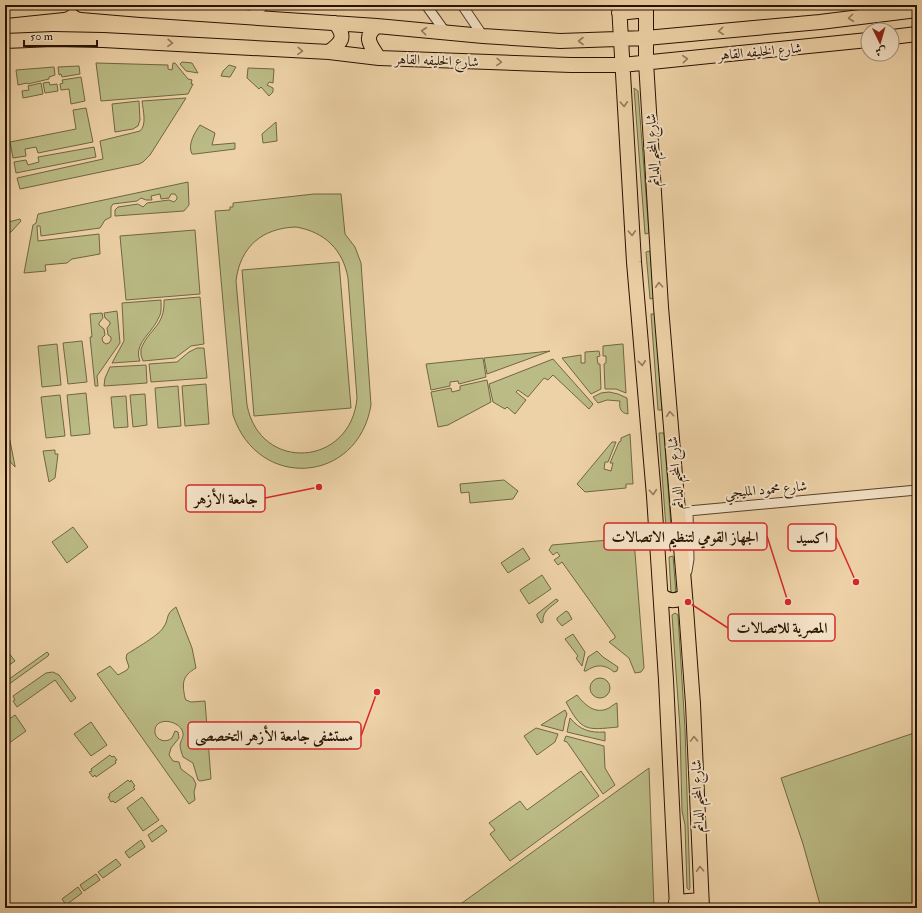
<svg xmlns="http://www.w3.org/2000/svg" width="922" height="913" font-family="'IM FELL Double Pica',Amiri,serif">
	<style>
		.green { fill: #bbbb85; stroke: #716643; fill-rule: evenodd }
		.lines { fill: none; stroke-linecap: round; stroke-linejoin: round }
		.minor-casing { stroke: #59412a; stroke-width: 11 }
		.primary-casing { stroke: #271101; stroke-width: 16 }
		.minor { stroke: #f4e2c6; stroke-width: 9 }
		.primary { stroke: #eed2a7; stroke-width: 14 }
		.oneway { stroke: #947b5c }
		.labels { text-anchor: middle; stroke-width: 4; stroke-linejoin: round; paint-order: stroke }
		.street-label { font-size: 14px; fill: #271101; stroke: #f4e2c6 }
		.leader { fill: none; stroke: #d62828; stroke-width: 1.5 }
		.callout-dot { fill: #d62828; stroke: #f4e2c6; stroke-width: 1.5 }
		.callout { fill: #f4e2c6; stroke: #d62828; stroke-width: 1.5 }
		.callout-label { font-size: 15px; text-anchor: middle; font-weight: bold; fill: #271101 }
	</style>
	<rect width="100%" height="100%" fill="#eed2a7"/>
	<filter id="stains"><feTurbulence type="fractalNoise" baseFrequency=".005" numOctaves="4"/><feColorMatrix values="0 0 0 0 .2 0 0 0 0 .09 0 0 0 0 .02 0 0 0 .5 -.17"/></filter>
	<radialGradient id="worn" r=".72"><stop offset=".6" stop-color="#630" stop-opacity="0"/><stop offset="1" stop-color="#630" stop-opacity=".3"/></radialGradient>
	<path class="green" d="M 182,62 L 192,63 L 198,73 L 186,71 L 180,64 Z
		M 96,63 L 168,65 L 168,69 L 172,70 L 173,63 L 175,63 L 188,79 L 192,80 L 191,84 L 193,84 L 188,94 L 101,101 Z
		M 229,65 L 236,67 L 230,77 L 221,76 L 223,71 Z
		M 79,66 L 80,74 L 62,77 L 61,74 L 59,75 L 58,67 Z
		M 54,67 L 55,75 L 49,77 L 49,79 L 28,84 L 27,83 L 18,85 L 16,70 Z
		M 248,68 L 274,69 L 273,83 L 269,82 L 267,85 L 273,88 L 273,92 L 269,96 L 261,87 L 259,89 L 247,78 Z
		M 81,77 L 85,101 L 71,104 L 69,89 L 61,90 L 60,84 L 63,83 L 62,80 Z
		M 49,82 L 50,85 L 57,84 L 58,91 L 45,93 L 43,83 Z
		M 41,83 L 43,94 L 23,98 L 22,91 L 29,90 L 28,86 Z
		M 634,88 L 638,91 L 649,233 L 645,234 Z
		M 186,98 L 150,155 L 143,162 L 139,164 L 20,189 L 17,178 L 103,159 L 100,141 L 140,131 C 147,125 143,110 142,101 Z
		M 139,101 L 140,120 L 138,126 L 133,129 L 115,132 L 112,104 Z
		M 86,108 L 93,142 L 38,153 L 36,147 L 25,149 L 26,156 L 13,158 L 10,142 L 76,129 L 73,110 Z
		M 276,122 L 277,141 L 263,143 L 262,134 Z
		M 200,125 L 215,133 L 212,145 L 235,143 L 235,149 L 195,154 L 192,154 C 187,145 195,132 200,125 Z
		M 94,147 L 96,157 L 16,173 L 14,162 L 26,160 L 28,165 L 39,162 L 38,157 Z
		M 188,182 L 189,205 L 184,211 L 115,216 L 115,210 L 118,207 L 138,204 L 143,207 L 147,203 L 169,200 L 174,202 L 177,199 L 177,197 L 175,194 L 171,194 L 169,198 L 161,199 L 160,194 L 151,196 L 152,200 L 146,200 L 141,198 L 137,201 L 113,204 L 111,207 L 111,217 L 105,220 L 100,228 L 41,236 L 40,226 L 37,226 L 38,241 L 99,234 L 100,254 L 72,259 L 67,263 L 45,265 L 46,271 L 24,273 L 33,225 L 36,223 L 38,214 Z
		M 314,194 L 341,194 L 345,234 L 355,247 L 361,263 L 371,405 C 358,484 258,491 233,415 L 215,211 L 230,210 L 230,207 L 233,207 L 233,203 ZM 296,227 C 325,232 343,250 348,278 L 357,398 C 351,467 260,473 247,405 L 236,281 C 240,247 262,228 296,227 Z
		M 20,219 L 21,221 L 11,232 L 5,235 L 5,223 Z
		M 195,230 L 200,294 L 126,300 L 120,236 Z
		M 650,251 L 654,298 L 650,299 L 646,252 Z
		M 339,262 L 351,408 L 254,416 L 242,270 Z
		M 200,297 L 204,344 L 191,346 L 175,358 L 143,361 L 141,355 L 141,349 C 149,328 165,327 164,300 Z
		M 161,300 C 161,307 162,313 158,319 C 152,333 133,344 140,361 L 112,363 L 124,341 L 122,303 Z
		M 117,311 L 120,343 L 97,376 L 98,386 L 95,386 L 90,337 L 92,337 L 90,314 L 102,313 L 103,318 L 99,323 L 99,325 L 104,329 L 105,335 L 102,338 L 103,342 L 106,344 L 109,343 L 111,340 L 111,337 L 108,335 L 107,328 L 110,324 L 110,322 L 105,318 L 104,313 Z
		M 651,314 L 655,314 L 662,410 L 658,410 Z
		M 82,341 L 87,382 L 68,384 L 63,343 Z
		M 57,344 L 61,385 L 42,387 L 38,346 Z
		M 622,344 L 623,344 L 626,393 L 616,389 L 605,389 L 604,364 L 606,363 L 606,356 L 603,356 L 603,346 Z
		M 197,348 L 204,348 L 207,378 L 151,382 L 149,364 L 177,362 L 189,352 Z
		M 550,351 L 487,374 L 484,358 Z
		M 599,351 L 600,356 L 597,357 L 598,364 L 600,364 L 601,389 L 591,394 L 562,358 L 581,355 L 581,363 L 585,363 L 585,352 Z
		M 483,358 L 486,377 L 459,384 L 458,381 L 450,382 L 450,386 L 431,390 L 426,364 Z
		M 553,359 L 593,404 L 589,409 L 553,375 L 548,380 L 544,378 L 528,397 L 518,390 L 516,392 L 526,400 L 515,414 L 507,407 L 505,409 L 493,402 L 489,384 Z
		M 146,365 L 147,383 L 104,386 L 105,378 L 110,367 Z
		M 487,380 L 491,402 L 448,425 L 438,427 L 431,392 L 451,388 L 452,392 L 460,390 L 460,386 Z
		M 206,384 L 209,424 L 185,426 L 182,386 Z
		M 178,386 L 181,426 L 158,428 L 155,388 Z
		M 609,392 L 618,394 L 627,398 L 628,414 C 620,413 619,407 620,401 L 607,400 L 598,403 L 593,397 L 601,393 Z
		M 86,393 L 90,434 L 71,436 L 67,395 Z
		M 145,394 L 147,425 L 133,427 L 130,395 Z
		M 60,395 L 65,436 L 46,438 L 41,397 Z
		M 126,396 L 128,427 L 114,428 L 111,397 Z
		M 5,416 L 15,466 L 15,467 L 5,456 L 5,447 L 9,443 L 5,438 Z
		M 659,433 L 664,433 L 671,527 L 666,528 Z
		M 630,434 L 633,484 L 626,484 L 626,488 L 585,492 L 577,484 L 612,442 L 616,442 L 608,462 L 605,462 L 604,469 L 611,471 L 613,463 L 610,463 L 619,442 L 621,441 L 621,438 Z
		M 55,450 L 55,454 L 58,454 L 55,478 L 49,482 L 43,451 Z
		M 504,480 L 518,491 L 513,499 L 470,503 L 469,492 L 461,493 L 460,484 Z
		M 73,527 L 88,547 L 67,563 L 52,542 Z
		M 631,538 L 634,540 L 644,668 L 641,672 L 635,673 L 629,658 L 609,642 L 615,638 L 615,636 L 562,562 L 558,565 L 554,560 L 560,556 L 557,552 L 553,555 L 549,550 L 552,545 Z
		M 523,548 L 530,559 L 508,573 L 501,563 Z
		M 673,556 L 676,594 L 675,594 L 671,593 L 669,557 Z
		M 542,575 L 551,589 L 529,604 L 520,590 Z
		M 556,599 L 558,600 L 558,601 C 551,607 542,611 543,622 L 541,623 L 537,616 L 537,614 Z
		M 176,607 L 192,648 L 196,668 C 182,676 182,683 185,698 L 186,700 L 191,702 L 205,701 L 211,779 L 200,781 L 198,780 L 193,763 L 183,757 C 182,754 180,748 180,745 C 181,739 185,736 182,730 C 176,719 153,717 155,733 C 157,741 166,743 172,738 L 175,731 L 178,732 L 179,738 L 171,748 L 169,755 L 173,761 L 179,762 L 181,769 L 193,778 L 196,784 L 194,792 L 195,800 L 189,804 L 97,674 L 110,666 L 118,675 L 127,670 L 129,667 L 126,658 L 127,654 C 135,649 159,635 163,628 C 170,619 164,615 176,607 Z
		M 566,611 L 568,612 L 572,619 L 562,626 L 557,620 L 557,618 Z
		M 675,613 L 678,615 L 685,729 L 690,888 L 689,890 L 687,888 L 685,825 L 682,811 L 680,729 L 672,615 Z
		M 573,634 L 585,652 L 582,666 L 576,658 L 578,656 L 565,639 Z
		M 5,648 L 15,661 L 5,668 Z
		M 597,651 L 603,657 L 618,667 L 617,671 L 614,672 C 605,664 596,664 586,671 L 584,671 L 588,657 Z
		M 47,652 L 49,654 L 48,656 L 5,687 L 5,682 Z
		M 53,672 L 59,675 L 76,698 L 71,702 L 55,680 L 17,707 L 13,701 L 15,700 L 13,696 L 46,673 Z
		M590 688a10 10 0 1 1 20 0a10 10 0 1 1-20 0Z
		M 577,695 C 585,705 595,715 609,708 C 612,706 614,704 617,703 L 618,727 C 586,730 582,732 566,702 Z
		M 565,710 L 567,714 L 565,720 L 563,731 L 541,725 Z
		M 15,715 L 26,731 L 5,746 L 5,722 Z
		M 570,718 C 580,730 590,733 605,732 L 605,741 L 567,732 Z
		M 91,722 L 107,745 L 91,756 L 74,734 Z
		M 536,728 L 558,734 L 555,742 L 537,755 L 524,736 Z
		M 917,732 L 917,908 L 821,908 L 803,844 L 781,778 Z
		M 566,736 L 604,746 L 605,768 L 615,785 L 603,794 L 567,742 L 564,741 Z
		M 110,755 L 112,757 L 114,756 L 117,760 L 115,761 L 116,763 L 96,777 L 95,775 L 93,777 L 89,772 L 92,771 L 91,769 Z
		M 649,768 L 654,908 L 455,908 Z
		M 581,771 L 599,796 L 510,861 L 490,834 L 495,830 L 489,823 L 520,801 L 527,810 Z
		M 128,780 L 130,782 L 131,780 L 135,786 L 133,787 L 135,789 L 115,803 L 113,801 L 111,802 L 108,797 L 110,796 L 109,794 Z
		M 142,797 L 159,820 L 143,831 L 127,808 Z
		M 162,825 L 167,831 L 152,842 L 148,835 Z
		M 141,840 L 145,847 L 129,858 L 125,852 Z
		M 116,859 L 121,865 L 103,878 L 98,872 Z
		M 96,874 L 100,880 L 84,891 L 80,885 Z
		M 78,887 L 82,893 L 66,905 L 62,899 Z"/>
	<g class="lines">
		<g class="minor-casing">
			<path id="minor" d="M 219,5 L 225,16
				M 426,5 L 446,33
				M 462,5 L 483,36
				M 249,17 L 265,5
				M 687,571 L 689,559 L 688,511 L 917,490"/>
		</g>
		<g class="primary-casing">
			<path id="primary" d="M 82,5 L 141,10 L 377,26 L 483,36 L 560,41 L 646,38 L 820,22 L 917,10
				M 619,5 L 634,262 L 654,496 L 666,680 L 677,908
				M 646,5 L 646,62 L 661,307 L 685,595 L 693,704 L 702,908
				M 5,11 L 63,5
				M 619,13 L 646,10
				M 377,26 C 362,37 371,46 379,58
				M 892,37 L 917,34
				M 5,41 L 53,39 L 103,40 L 329,52 L 379,58 L 571,65 L 622,65 L 868,40
				M 329,52 C 341,43 347,37 335,23
				M 661,595 C 669,602 677,602 685,595
				M 676,902 L 701,900"/>
		</g>
		<use href="#minor" class="minor"/>
		<use href="#primary" class="primary"/>
	</g>
	<defs><path id="oneway-chevron" d="M-2-3.5L2.5 0L-2 3.5" fill="none" stroke-width="1.6" stroke-linecap="round" stroke-linejoin="round"/></defs>
	<g class="oneway">
		<use href="#oneway-chevron" transform="translate(851 18) rotate(173)"/>
		<use href="#oneway-chevron" transform="translate(424 31) rotate(-174)"/>
		<use href="#oneway-chevron" transform="translate(721 31) rotate(175)"/>
		<use href="#oneway-chevron" transform="translate(581 41) rotate(180)"/>
		<use href="#oneway-chevron" transform="translate(170 43) rotate(3)"/>
		<use href="#oneway-chevron" transform="translate(300 51) rotate(3)"/>
		<use href="#oneway-chevron" transform="translate(685 59) rotate(-5)"/>
		<use href="#oneway-chevron" transform="translate(499 62) rotate(2)"/>
		<use href="#oneway-chevron" transform="translate(624 104) rotate(87)"/>
		<use href="#oneway-chevron" transform="translate(632 233) rotate(87)"/>
		<use href="#oneway-chevron" transform="translate(659 285) rotate(-93)"/>
		<use href="#oneway-chevron" transform="translate(642 363) rotate(85)"/>
		<use href="#oneway-chevron" transform="translate(670 414) rotate(-95)"/>
		<use href="#oneway-chevron" transform="translate(653 492) rotate(85)"/>
		<use href="#oneway-chevron" transform="translate(694 739) rotate(-92)"/>
		<use href="#oneway-chevron" transform="translate(700 869) rotate(-93)"/>
	</g>
	<g class="labels">
		<g class="street-label">
			<text transform="translate(760 51) rotate(-5)" y="5">شارع الخليفه القاهر</text>
			<text transform="translate(437 60) rotate(2)" y="5">شارع الخليفه القاهر</text>
			<text transform="translate(652 150) rotate(-93)" y="5">شارع المخيم الدائم</text>
			<text transform="translate(675 473) rotate(-95)" y="5">شارع المخيم الدائم</text>
			<text transform="translate(766 489) rotate(-5)" y="5">شارع محمود المليجي</text>
			<text transform="translate(697 796) rotate(-92)" y="5">شارع المخيم الدائم</text>
		</g>
	</g>
	<path class="leader" d="M319 487L265 498M788 602L767 536M856 582L836 537M688 602L728 628M377 692L361 736"/>
	<g class="callout-dot">
		<circle cx="319" cy="487" r="4"/>
		<circle cx="788" cy="602" r="4"/>
		<circle cx="856" cy="582" r="4"/>
		<circle cx="688" cy="602" r="4"/>
		<circle cx="377" cy="692" r="4"/>
	</g>
	<g class="callout">
		<rect x="186" y="485" width="79" height="27" rx="4"/>
		<rect x="604" y="523" width="163" height="27" rx="4"/>
		<rect x="788" y="524" width="48" height="27" rx="4"/>
		<rect x="728" y="614" width="107" height="27" rx="4"/>
		<rect x="188" y="722" width="173" height="27" rx="4"/>
	</g>
	<g class="callout-label">
		<text x="226" y="504">جامعة الأزهر</text>
		<text x="685" y="542">الجهاز القومي لتنظيم الاتصالات</text>
		<text x="812" y="543">اكسيد</text>
		<text x="782" y="633">المصرية للاتصالات</text>
		<text x="274" y="741">مستشفى جامعة الأزهر التخصصى</text>
	</g>
	<rect width="922" height="913" fill="none" stroke="#eed2a7" stroke-width="20"/>
	<rect x="6" y="6" width="910" height="901" fill="none" stroke="#271101" stroke-width="2"/>
	<rect x="10" y="10" width="902" height="893" fill="none" stroke="#271101"/>
	<g transform="translate(880 42) rotate(175)"><circle r="19" fill="#f4e2c6" stroke="#a28e77"/>
	<path d="M0-3L7 15L0 10L-7 15Z" fill="#8f2418"/>
	<text y="-6" font-size="11" font-weight="bold" text-anchor="middle" fill="#271101">ش</text>
	</g>
	<path d="M24 40v6h73v-6" fill="none" stroke="#271101" stroke-width="2"/>
	<text x="30" y="40" font-size="12" fill="#271101" stroke="#f4e2c6" stroke-width="3" paint-order="stroke">50 m</text>
	<rect width="100%" height="100%" filter="url(#stains)"/>
	<rect width="100%" height="100%" fill="url(#worn)"/>
</svg>
